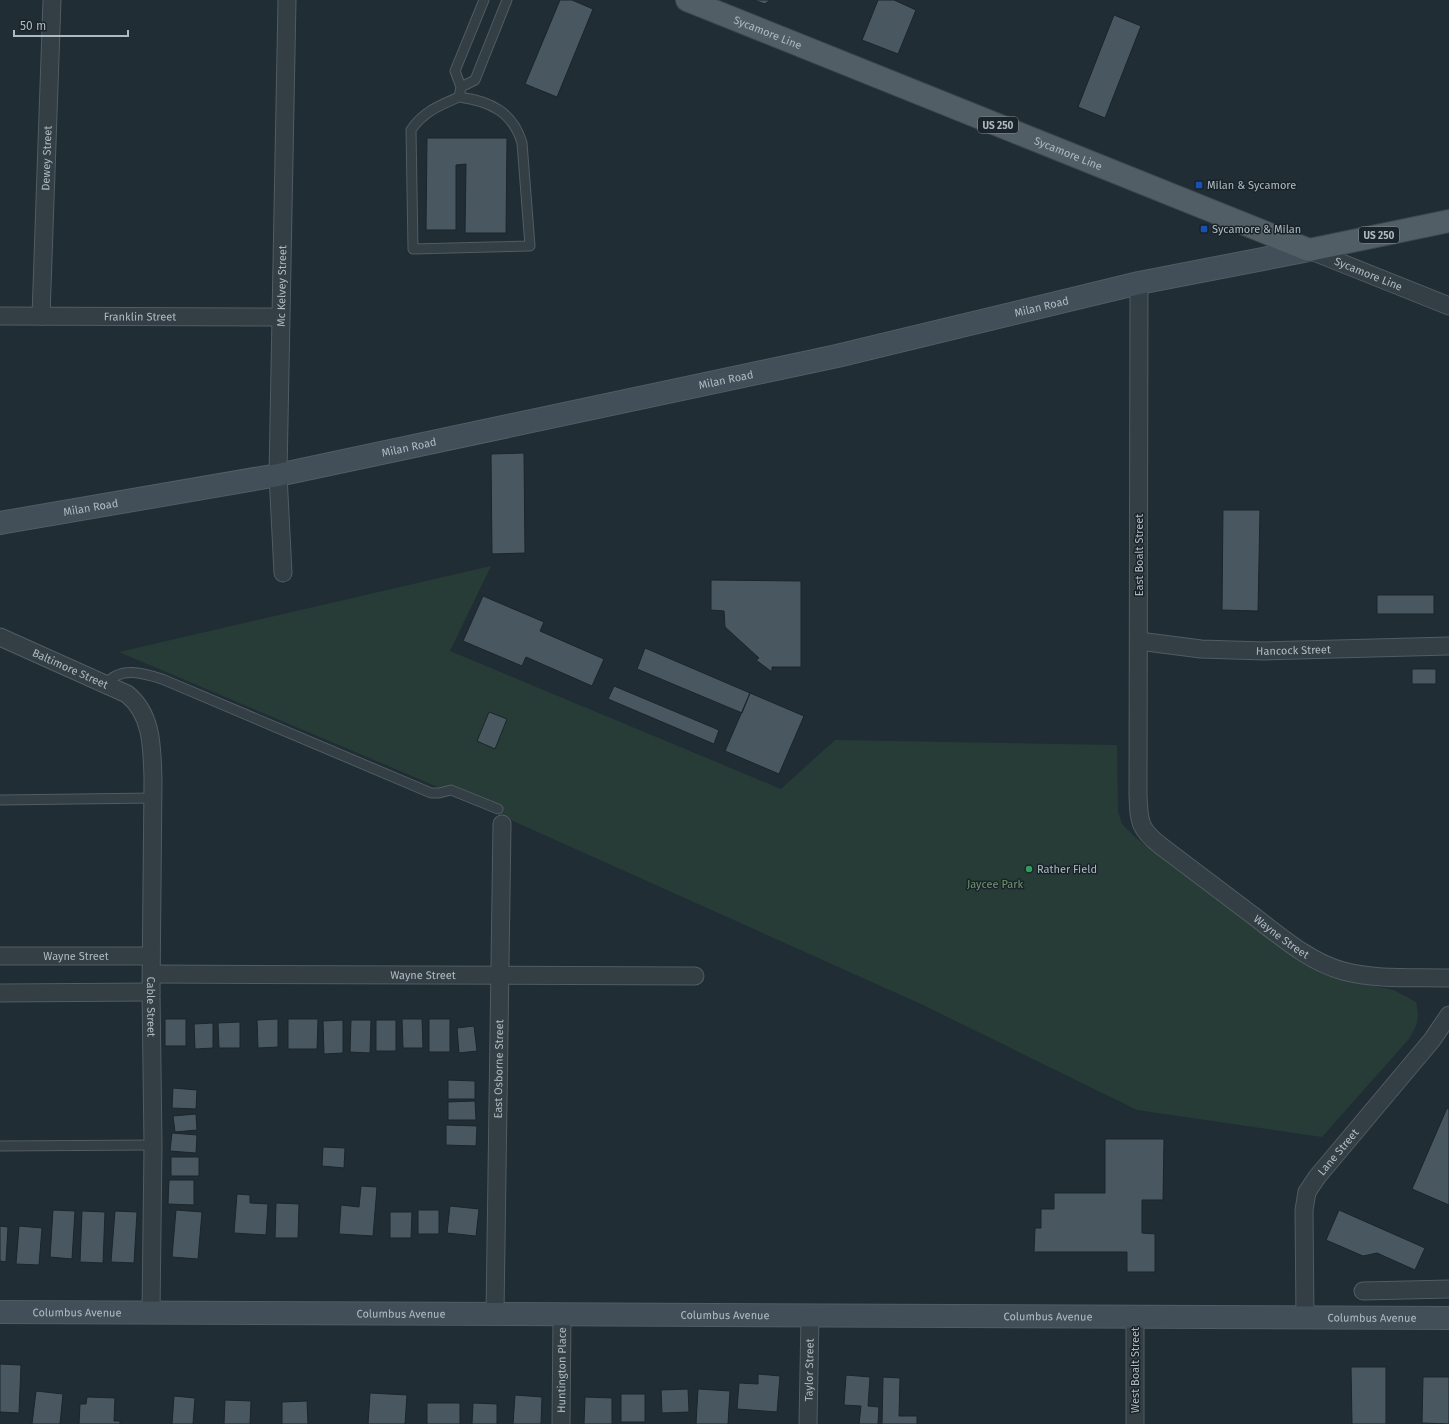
<svg xmlns="http://www.w3.org/2000/svg" width="1449" height="1424" font-family="'Fira Sans',sans-serif">
	<style>
		.green { fill: #283c37 }
		.building { fill: #495860; stroke: #1b252b }
		.lines { fill: none; stroke-linecap: round; stroke-linejoin: round }
		.lane-casing { stroke: #515c63; stroke-width: 11 }
		.street-casing { stroke: #515c63; stroke-width: 19 }
		.secondary-casing { stroke: #515c63; stroke-width: 24 }
		.primary-casing { stroke: #3d474e; stroke-width: 24 }
		.lane { stroke: #343e45; stroke-width: 9 }
		.street { stroke: #343e45; stroke-width: 17 }
		.secondary { stroke: #424f58; stroke-width: 22 }
		.primary { stroke: #515e65; stroke-width: 22 }
		.transit-dot { fill: #1a4fb4; stroke: #192329; stroke-width: 1.5 }
		.leisure-dot { fill: #2e9e5b; stroke: #192329; stroke-width: 1.5 }
		.labels { text-anchor: middle; stroke-width: 3; stroke-linejoin: round; paint-order: stroke }
		.shield { fill: #192329; stroke: #818d94; stroke-width: 1 }
		.shield-label { font-size: 10px; font-weight: bold; fill: #aebac2 }
		.street-label { font-size: 11px; fill: #aebac2; stroke: #192329 }
		.poi-label { font-size: 11px; fill: #aebac2; stroke: #192329; text-anchor: start }
		.park-label { font-size: 11px; fill: #6f9670; stroke: #192329 }
	</style>
	<rect width="100%" height="100%" fill="#202d34"/>
	<path class="green" d="M 491,566 L 450,651 L 781,789 L 835,740 L 1117,745 L 1118,811 L 1122,824 L 1135,837 L 1167,862 L 1293,953 L 1352,981 L 1394,990 L 1416,1002 C 1420,1019 1418,1024 1409,1039 L 1322,1137 L 1137,1110 L 923,1005 L 433,785 L 119,652 Z"/>
	<path class="building" d="M 560,0 L 572,0 L 593,9 L 557,97 L 525,84 Z
		M 753,0 L 770,0 L 765,4 Z
		M 878,0 L 894,0 L 916,10 L 898,54 L 862,40 Z
		M 1114,15 L 1141,26 L 1105,118 L 1078,107 Z
		M 427,138 L 507,138 L 506,233 L 465,233 L 466,164 L 456,165 L 456,230 L 426,230 Z
		M 524,453 L 525,553 L 492,554 L 491,454 Z
		M 1223,510 L 1260,510 L 1258,611 L 1222,610 Z
		M 711,580 L 801,581 L 801,667 L 772,667 L 772,672 L 756,660 L 759,658 L 725,627 L 724,611 L 711,610 Z
		M 1377,595 L 1434,595 L 1434,614 L 1377,614 Z
		M 483,596 L 544,622 L 540,631 L 604,659 L 592,686 L 526,657 L 522,666 L 463,641 Z
		M 645,648 L 750,693 L 742,713 L 637,669 Z
		M 1412,669 L 1436,669 L 1436,684 L 1412,684 Z
		M 614,686 L 719,730 L 714,744 L 608,699 Z
		M 750,693 L 804,716 L 779,774 L 725,751 Z
		M 489,712 L 507,719 L 495,749 L 477,741 Z
		M 165,1019 L 186,1019 L 186,1046 L 165,1046 Z
		M 278,1019 L 278,1047 L 258,1048 L 257,1020 Z
		M 288,1019 L 318,1019 L 317,1049 L 288,1049 Z
		M 402,1019 L 422,1019 L 423,1048 L 403,1048 Z
		M 429,1019 L 450,1019 L 450,1052 L 429,1052 Z
		M 343,1020 L 343,1053 L 324,1054 L 323,1021 Z
		M 351,1020 L 371,1020 L 370,1053 L 350,1052 Z
		M 376,1020 L 396,1020 L 396,1051 L 376,1051 Z
		M 240,1022 L 240,1048 L 219,1048 L 218,1023 Z
		M 213,1023 L 213,1048 L 195,1049 L 194,1024 Z
		M 474,1026 L 477,1051 L 459,1053 L 457,1028 Z
		M 448,1080 L 475,1081 L 475,1099 L 448,1099 Z
		M 173,1088 L 197,1090 L 196,1109 L 172,1108 Z
		M 475,1101 L 476,1120 L 448,1120 L 448,1102 Z
		M 1447,1108 L 1449,1109 L 1449,1205 L 1412,1189 Z
		M 196,1114 L 197,1130 L 175,1132 L 173,1116 Z
		M 446,1125 L 477,1126 L 476,1146 L 446,1145 Z
		M 172,1133 L 197,1135 L 196,1153 L 170,1151 Z
		M 1105,1139 L 1164,1139 L 1163,1200 L 1142,1200 L 1142,1233 L 1155,1234 L 1155,1272 L 1127,1272 L 1127,1252 L 1034,1252 L 1035,1228 L 1041,1228 L 1041,1209 L 1054,1209 L 1054,1193 L 1105,1193 Z
		M 323,1147 L 345,1148 L 344,1168 L 322,1166 Z
		M 171,1157 L 199,1157 L 199,1176 L 171,1176 Z
		M 169,1180 L 194,1180 L 194,1205 L 168,1204 Z
		M 361,1186 L 377,1187 L 373,1236 L 339,1234 L 341,1205 L 359,1207 Z
		M 237,1194 L 250,1195 L 250,1203 L 268,1204 L 266,1235 L 234,1233 Z
		M 276,1203 L 299,1204 L 298,1238 L 275,1238 Z
		M 450,1206 L 479,1209 L 476,1236 L 447,1233 Z
		M 53,1210 L 75,1211 L 72,1259 L 50,1257 Z
		M 176,1210 L 202,1212 L 198,1259 L 172,1257 Z
		M 418,1210 L 439,1210 L 439,1234 L 418,1234 Z
		M 1339,1210 L 1425,1248 L 1415,1270 L 1377,1253 L 1363,1256 L 1326,1240 Z
		M 82,1211 L 105,1212 L 103,1263 L 80,1262 Z
		M 115,1211 L 137,1212 L 134,1263 L 111,1262 Z
		M 390,1212 L 412,1212 L 411,1238 L 390,1238 Z
		M 0,1226 L 8,1227 L 6,1262 L 0,1261 Z
		M 19,1226 L 42,1228 L 39,1265 L 16,1264 Z
		M 0,1364 L 21,1365 L 19,1413 L 0,1412 Z
		M 1351,1367 L 1386,1367 L 1386,1424 L 1352,1424 Z
		M 758,1374 L 780,1376 L 777,1412 L 737,1409 L 739,1383 L 758,1384 Z
		M 846,1375 L 870,1377 L 868,1406 L 879,1407 L 878,1424 L 859,1424 L 861,1406 L 844,1405 Z
		M 883,1377 L 900,1378 L 899,1416 L 917,1416 L 917,1424 L 882,1424 Z
		M 1423,1377 L 1449,1377 L 1449,1424 L 1422,1423 Z
		M 688,1389 L 689,1412 L 662,1413 L 661,1390 Z
		M 698,1389 L 730,1391 L 728,1424 L 696,1424 Z
		M 36,1391 L 63,1394 L 60,1424 L 32,1424 Z
		M 370,1393 L 407,1395 L 405,1424 L 368,1424 Z
		M 621,1394 L 645,1394 L 645,1422 L 621,1422 Z
		M 515,1395 L 542,1397 L 541,1424 L 513,1424 Z
		M 174,1396 L 195,1398 L 193,1424 L 172,1424 Z
		M 87,1397 L 115,1398 L 114,1421 L 120,1421 L 120,1424 L 79,1424 L 80,1404 L 86,1404 Z
		M 585,1397 L 612,1398 L 612,1424 L 584,1424 Z
		M 225,1400 L 251,1401 L 250,1424 L 224,1424 Z
		M 307,1401 L 308,1424 L 282,1424 L 282,1402 Z
		M 427,1403 L 460,1403 L 460,1424 L 427,1424 Z
		M 473,1403 L 497,1404 L 497,1424 L 472,1424 Z"/>
	<g class="lines">
		<g class="lane-casing">
			<path id="lane" d="M 484,0 L 455,71 L 461,87 L 475,80 L 507,0
				M 459,97 C 490,101 513,112 522,143 L 530,246 L 413,249 L 411,130 C 423,112 440,105 459,97 L 461,87
				M 106,684 C 120,666 143,673 162,679 L 431,793 L 439,793 L 451,790 L 498,809
				M 0,800 L 153,798
				M 0,1146 L 153,1145"/>
		</g>
		<g class="street-casing">
			<g id="street">
				<path id="s1" d="M 1309,250 L 1449,306"/>
				<path id="s2" d="M 1139,283 L 1138,795 C 1139,822 1139,829 1161,846 C 1191,869 1221,891 1251,914 C 1279,935 1309,962 1343,971 C 1377,980 1414,977 1449,978"/>
				<path id="s3" d="M 0,316 L 280,317"/>
				<path id="s4" d="M 41,316 L 52,0"/>
				<path id="s5" d="M 283,573 L 278,475 L 287,0"/>
				<path id="s6" d="M 0,637 L 127,694 C 153,715 152,749 153,780 L 151,992 L 153,1145 L 151,1313"/>
				<path id="s7" d="M 1139,641 L 1201,649 L 1264,651 L 1449,646"/>
				<path id="s8" d="M 0,956 L 151,956"/>
				<path id="s9" d="M 152,974 L 695,976"/>
				<path d="M 0,993 L 151,992"/>
				<path d="M 1363,1291 L 1449,1289"/>
				<path id="s10" d="M 495,1314 L 502,824"/>
				<path d="M 1135,1316 L 1135,1424"/>
				<path id="s11" d="M 1305,1317 L 1304,1210 L 1307,1192 L 1317,1177 L 1432,1040 L 1449,1015"/>
				<path id="s12" d="M 561,1424 L 562,1315"/>
				<path id="s13" d="M 808,1424 L 810,1317"/>
			</g>
		</g>
		<g class="secondary-casing">
			<g id="secondary">
				<path id="s14" d="M 0,523 L 278,475 L 837,356 L 1139,283 L 1309,250"/>
				<path id="s15" d="M 0,1312 L 1449,1318"/>
			</g>
		</g>
		<g class="primary-casing">
			<g id="primary">
				<path id="s16" d="M 687,0 L 1309,250 L 1449,221"/>
			</g>
		</g>
		<use href="#lane" class="lane"/>
		<use href="#street" class="street"/>
		<use href="#secondary" class="secondary"/>
		<use href="#primary" class="primary"/>
	</g>
	<g class="transit-dot">
		<rect x="1195" y="181" width="8" height="8" rx="2"/>
		<rect x="1200" y="225" width="8" height="8" rx="2"/>
	</g>
	<circle class="leisure-dot" cx="1029" cy="869" r="4"/>
	<g class="labels">
		<g class="shield">
			<rect x="978" y="117" width="40" height="16" rx="3"/>
			<rect x="1359" y="227" width="40" height="16" rx="3"/>
		</g>
		<g class="shield-label">
			<text x="998" y="129">US 250</text>
			<text x="1379" y="239">US 250</text>
		</g>
		<g class="street-label">
			<text dy="4" stroke="none"><textPath href="#s16" startOffset="87">Sycamore Line</textPath></text>
			<text dy="4" stroke="none"><textPath href="#s16" startOffset="411">Sycamore Line</textPath></text>
			<text dy="4" stroke="none"><textPath href="#s4" startOffset="158">Dewey Street</textPath></text>
			<text dy="4" stroke="none"><textPath href="#s1" startOffset="64">Sycamore Line</textPath></text>
			<text dy="4" stroke="none"><textPath href="#s5" startOffset="287">Mc Kelvey Street</textPath></text>
			<text dy="4" stroke="none"><textPath href="#s14" startOffset="1064">Milan Road</textPath></text>
			<text dy="4" stroke="none"><textPath href="#s3" startOffset="140">Franklin Street</textPath></text>
			<text dy="4" stroke="none"><textPath href="#s14" startOffset="740">Milan Road</textPath></text>
			<text dy="4" stroke="none"><textPath href="#s14" startOffset="416">Milan Road</textPath></text>
			<text dy="4" stroke="none"><textPath href="#s14" startOffset="92">Milan Road</textPath></text>
			<text transform="translate(1139 555) rotate(-90)" y="4">East Boalt Street</text>
			<text dy="4" stroke="none"><textPath href="#s7" startOffset="155">Hancock Street</textPath></text>
			<text dy="4" stroke="none"><textPath href="#s6" startOffset="77">Baltimore Street</textPath></text>
			<text dy="4" stroke="none"><textPath href="#s2" startOffset="722">Wayne Street</textPath></text>
			<text dy="4" stroke="none"><textPath href="#s8" startOffset="76">Wayne Street</textPath></text>
			<text dy="4" stroke="none"><textPath href="#s9" startOffset="271">Wayne Street</textPath></text>
			<text dy="4" stroke="none"><textPath href="#s6" startOffset="459">Cable Street</textPath></text>
			<text dy="4" stroke="none"><textPath href="#s10" startOffset="245">East Osborne Street</textPath></text>
			<text dy="4" stroke="none"><textPath href="#s11" startOffset="176">Lane Street</textPath></text>
			<text dy="4" stroke="none"><textPath href="#s15" startOffset="77">Columbus Avenue</textPath></text>
			<text dy="4" stroke="none"><textPath href="#s15" startOffset="401">Columbus Avenue</textPath></text>
			<text dy="4" stroke="none"><textPath href="#s15" startOffset="725">Columbus Avenue</textPath></text>
			<text dy="4" stroke="none"><textPath href="#s15" startOffset="1048">Columbus Avenue</textPath></text>
			<text dy="4" stroke="none"><textPath href="#s15" startOffset="1372">Columbus Avenue</textPath></text>
			<text dy="4" stroke="none"><textPath href="#s12" startOffset="54">Huntington Place</textPath></text>
			<text dy="4" stroke="none"><textPath href="#s13" startOffset="54">Taylor Street</textPath></text>
			<text transform="translate(1135 1370) rotate(-90)" y="4">West Boalt Street</text>
		</g>
		<g class="poi-label">
			<text x="1207" y="189">Milan &amp; Sycamore</text>
			<text x="1212" y="233">Sycamore &amp; Milan</text>
			<text x="1037" y="873">Rather Field</text>
		</g>
		<g class="park-label">
			<text x="995" y="888">Jaycee Park</text>
		</g>
	</g>
	<path d="M14 30v6h114v-6" fill="none" stroke="#aebac2" stroke-width="2"/>
	<text x="20" y="30" font-size="12" fill="#aebac2" stroke="#192329" stroke-width="3" paint-order="stroke">50 m</text>
</svg>
